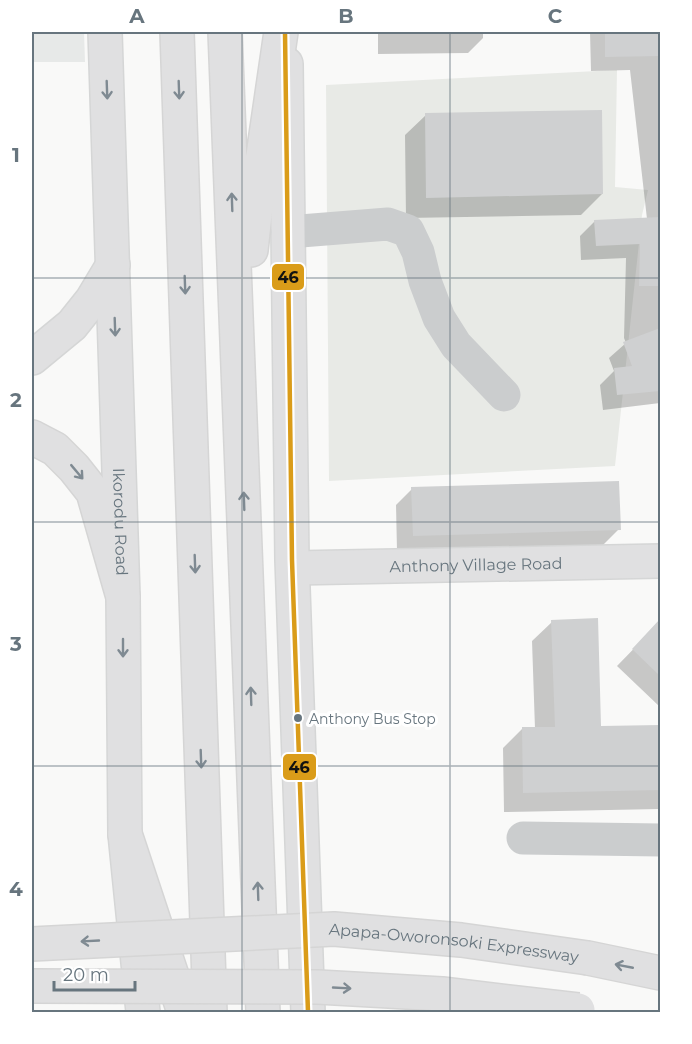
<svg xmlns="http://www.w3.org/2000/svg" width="692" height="1044" font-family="Montserrat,sans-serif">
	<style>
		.built { fill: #e7e9e8 }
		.green { fill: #e8eae6 }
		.shadow { fill: #0003 }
		.building { fill: #cfd0d1 }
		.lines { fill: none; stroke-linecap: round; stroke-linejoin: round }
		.major-casing { stroke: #d5d6d6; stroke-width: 36 }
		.highway-casing { stroke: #d5d5d5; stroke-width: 36 }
		.minor { stroke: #cbcdce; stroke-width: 33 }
		.major { stroke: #e0e0e1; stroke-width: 33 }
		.highway { stroke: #e0e0e1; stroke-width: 33 }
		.highway-bridge-casing { stroke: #d5d5d5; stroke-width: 36; stroke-linecap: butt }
		.highway-bridge { stroke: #e0e0e1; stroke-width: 33 }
		.bus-1-casing { stroke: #fff; stroke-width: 9 }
		.bus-1 { stroke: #da9c19; stroke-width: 4.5 }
		.oneway { stroke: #7f8a92 }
		.grid { fill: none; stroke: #67757e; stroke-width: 1.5; stroke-opacity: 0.55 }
		.bus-dot { fill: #67757e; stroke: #fff; stroke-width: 2 }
		.labels { text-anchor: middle; stroke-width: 6; stroke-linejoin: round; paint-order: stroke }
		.bus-label { font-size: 14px; fill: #67757e; stroke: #fff; text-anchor: start }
		.street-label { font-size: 16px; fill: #67757e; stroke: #fff }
		.line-badge { stroke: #fff; stroke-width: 2 }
		.pale-badge-label { font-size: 16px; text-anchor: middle; font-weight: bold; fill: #111 }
		.neatline { fill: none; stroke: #67757e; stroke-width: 2 }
		.grid-label { font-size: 20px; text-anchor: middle; font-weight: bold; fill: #67757e }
	</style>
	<rect width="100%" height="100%" fill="#f9f9f8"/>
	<path class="built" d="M 32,32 L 84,32 L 85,62 L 32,62 Z"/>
	<path class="green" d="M 617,70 L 615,187 L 648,190 L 642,215 L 615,466 L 329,481 L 326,85 Z"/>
	<path class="shadow" d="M 378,32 L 483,32 L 483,38 L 468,53 L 378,54 Z
		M 590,32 L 660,32 L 660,403 L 603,410 L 600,385 L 614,371 L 609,358 L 626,343 L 624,338 L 626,258 L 581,260 L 580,236 L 595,221 L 647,219 L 630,70 L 591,71 Z
		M 426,115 L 602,194 L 581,215 L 406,218 L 405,135 Z
		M 412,489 L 619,529 L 603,545 L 397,551 L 396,505 Z
		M 552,622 L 600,727 L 660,726 L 660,809 L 504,812 L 503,748 L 522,729 L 535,729 L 532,641 Z
		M 652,630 L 660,639 L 660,707 L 617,666 Z"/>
	<path class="building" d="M 605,32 L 660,32 L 660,56 L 605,57 Z
		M 602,110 L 603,194 L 426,198 L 425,113 Z
		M 660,217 L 660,286 L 639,286 L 640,244 L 596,246 L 594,220 Z
		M 660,328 L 660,391 L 617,395 L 614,368 L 632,366 L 623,342 Z
		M 619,481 L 621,530 L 413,536 L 411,487 Z
		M 598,618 L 601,726 L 660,725 L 660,790 L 523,793 L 522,727 L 555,727 L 551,620 Z
		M 660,619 L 660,676 L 632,649 Z"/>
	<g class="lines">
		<g class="major-casing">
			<g id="major">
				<path id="s1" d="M 105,32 L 123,597 L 125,834 L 143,1012"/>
				<path d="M 286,64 L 292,560 L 308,1012"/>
				<path d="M 32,358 L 72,325 L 92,300 L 113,265"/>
				<path id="s2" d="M 293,568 L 660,561"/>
			</g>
		</g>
		<g class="highway-casing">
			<path id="highway" d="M 177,32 L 210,1012
				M 225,32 L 263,1012
				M 251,250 L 257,197 L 281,32
				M 32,437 L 55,449 L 74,468 L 93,492 L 123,597
				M 125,834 L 184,1012
				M 588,958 L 660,973"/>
		</g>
		<path class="minor" d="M 288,232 L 388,224 L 408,231 L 418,252 L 425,281 L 439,318 L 456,345 L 504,395
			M 523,838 L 660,840"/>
		<use href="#major" class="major"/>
		<use href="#highway" class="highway"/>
		<g class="highway-bridge-casing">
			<g id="highway-bridge">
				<path id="s3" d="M 32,944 L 334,929 L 461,940 L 588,958"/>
				<path d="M 32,986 L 318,987 L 442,994 L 578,1010"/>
			</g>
		</g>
		<use href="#highway-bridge" class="highway-bridge"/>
		<g class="bus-1-casing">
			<path id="bus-1" d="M 285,32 L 292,560 L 308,1012"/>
		</g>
		<use href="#bus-1" class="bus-1"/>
	</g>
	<defs><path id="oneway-shaft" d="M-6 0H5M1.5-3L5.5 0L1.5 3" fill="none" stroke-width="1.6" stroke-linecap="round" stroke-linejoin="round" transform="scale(1.5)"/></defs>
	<g class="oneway">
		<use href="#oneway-shaft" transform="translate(107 90) rotate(88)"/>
		<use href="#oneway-shaft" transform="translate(179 90) rotate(88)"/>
		<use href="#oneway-shaft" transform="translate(232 202) rotate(-92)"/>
		<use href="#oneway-shaft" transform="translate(185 285) rotate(88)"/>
		<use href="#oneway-shaft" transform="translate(115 327) rotate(88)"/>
		<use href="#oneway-shaft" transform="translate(77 472) rotate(50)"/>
		<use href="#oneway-shaft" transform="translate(244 501) rotate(-92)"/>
		<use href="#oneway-shaft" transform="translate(195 564) rotate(88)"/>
		<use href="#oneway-shaft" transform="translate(123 648) rotate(90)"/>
		<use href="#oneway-shaft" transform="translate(251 696) rotate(-92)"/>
		<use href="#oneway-shaft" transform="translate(201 759) rotate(88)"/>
		<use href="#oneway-shaft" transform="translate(258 891) rotate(-92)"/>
		<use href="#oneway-shaft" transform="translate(90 941) rotate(177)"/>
		<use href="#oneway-shaft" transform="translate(624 966) rotate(-169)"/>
		<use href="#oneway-shaft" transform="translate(342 988) rotate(3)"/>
	</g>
	<path class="grid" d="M 242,32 L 242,1012M 450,32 L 450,1012M 32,278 L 660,278M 32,522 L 660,522M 32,766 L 660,766"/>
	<circle class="bus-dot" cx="298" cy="718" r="5"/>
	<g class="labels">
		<g class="bus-label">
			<text x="309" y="724">Anthony Bus Stop</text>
		</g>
		<g class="street-label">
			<text dy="6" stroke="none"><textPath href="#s1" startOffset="490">Ikorodu Road</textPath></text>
			<text dy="6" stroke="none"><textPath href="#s2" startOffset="183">Anthony Village Road</textPath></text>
			<text dy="6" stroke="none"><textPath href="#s3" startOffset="423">Apapa-Oworonsoki Expressway</textPath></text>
		</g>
	</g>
	<g class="line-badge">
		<rect x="271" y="263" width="34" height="28" rx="6" fill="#da9c19"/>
		<rect x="282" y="753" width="35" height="28" rx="6" fill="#da9c19"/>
	</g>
	<g class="pale-badge-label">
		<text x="288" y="283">46</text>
		<text x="299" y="773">46</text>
	</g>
	<rect width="692" height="1044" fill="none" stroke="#ffffff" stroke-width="66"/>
	<path d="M54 981v9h81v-9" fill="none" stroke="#67757e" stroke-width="3"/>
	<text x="63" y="981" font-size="18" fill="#67757e" stroke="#ffffff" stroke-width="4.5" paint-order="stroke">20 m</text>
	<rect x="33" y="33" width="626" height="978" class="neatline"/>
	<g class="grid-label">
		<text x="137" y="23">A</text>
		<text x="346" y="23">B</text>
		<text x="555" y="23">C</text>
		<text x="16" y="162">1</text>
		<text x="16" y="407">2</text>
		<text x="16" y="651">3</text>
		<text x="16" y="896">4</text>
	</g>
</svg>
